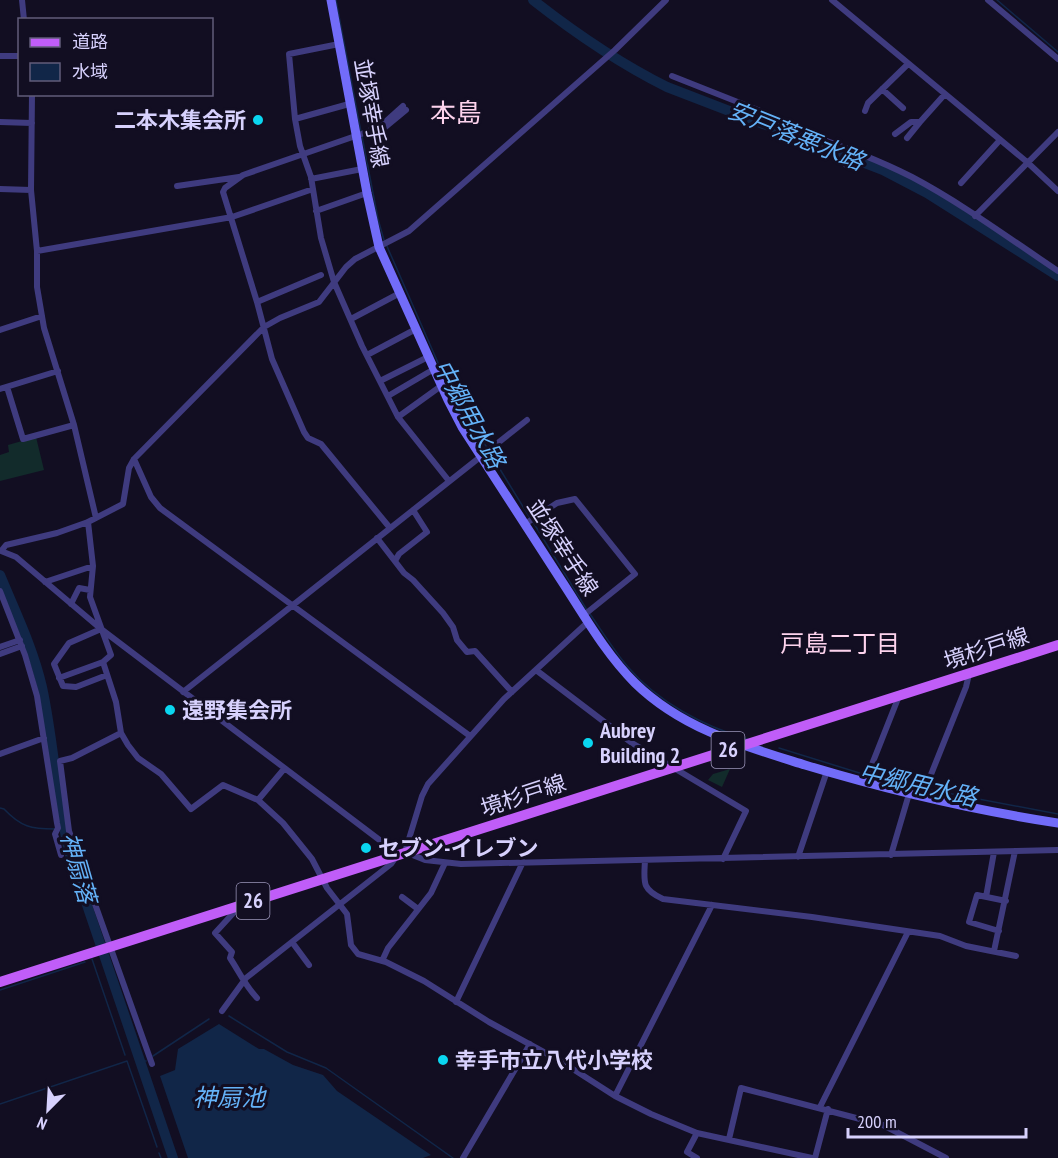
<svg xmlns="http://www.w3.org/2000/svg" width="1058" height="1158" font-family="'PT Sans Narrow','Noto Sans JP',sans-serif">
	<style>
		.green { fill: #122b2b }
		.water { fill: #112648 }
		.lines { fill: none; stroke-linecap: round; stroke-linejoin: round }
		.stream { stroke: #112648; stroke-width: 1.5 }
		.river { stroke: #112648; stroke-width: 10 }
		.minor { stroke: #3f3b7f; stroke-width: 6 }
		.secondary { stroke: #726cf9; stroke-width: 9 }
		.primary { stroke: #c05df8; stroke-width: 10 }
		.poi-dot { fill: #0ad6f0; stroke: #120e22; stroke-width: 2 }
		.labels { text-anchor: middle; stroke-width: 6; stroke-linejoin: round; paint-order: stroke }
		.shield { fill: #120e22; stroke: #9c96bb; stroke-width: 1.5 }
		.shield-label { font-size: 21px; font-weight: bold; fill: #d7d1fd }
		.street-label { font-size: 22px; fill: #d7d1fd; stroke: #120e22 }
		.poi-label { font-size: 22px; font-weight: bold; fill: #d7d1fd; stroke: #120e22; text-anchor: start }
		.water-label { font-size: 24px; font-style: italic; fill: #64b2f8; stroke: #120e22 }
		.neighbourhood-label { font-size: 24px; fill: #fdd3ed; stroke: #120e22 }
		.quarter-label { font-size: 26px; fill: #fdd3ed; stroke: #120e22 }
	</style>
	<rect width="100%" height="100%" fill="#120e22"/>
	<path class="green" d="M 36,437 L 44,470 L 0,481 L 0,455 L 9,452 L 8,445 Z
		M 730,769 L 722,787 L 708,780 L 713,774 Z"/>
	<path class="water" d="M 219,1024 L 259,1049 L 264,1049 L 293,1065 L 323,1075 L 337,1091 L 431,1155 L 423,1158 L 188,1158 L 160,1076 L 175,1070 L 178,1049 Z"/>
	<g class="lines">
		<path class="stream" d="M 336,0 L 361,132
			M 997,0 L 1058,52
			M 362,136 L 378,219 L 384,240
			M 386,244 L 446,381 L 464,414 L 488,449
			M 490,453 L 530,518
			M 533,522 L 587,610
			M 590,614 C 602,631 614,651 628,667 C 658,702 703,726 747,739
			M 779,748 L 866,775
			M 871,776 L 922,788
			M 926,789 L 1058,814
			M 0,808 L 4,809 C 21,827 31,829 55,829
			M 92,959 L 125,1055
			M 0,990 L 85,962
			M 229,1016 L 287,1052 L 326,1068 L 453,1158
			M 153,1056 L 209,1019
			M 141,1061 L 146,1061
			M 0,1104 L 127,1061 L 157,1147
			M 159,1153 L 161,1158"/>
		<path class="river" d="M 533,0 C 575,33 619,63 667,87 L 883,170 L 927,193 L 1058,276
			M 0,575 C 15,611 33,648 42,687 C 54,742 56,800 70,855 L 173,1158"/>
		<path class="minor" d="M 22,0 L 24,20
			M 832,0 L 1027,162 L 1058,191
			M 988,0 L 1058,59
			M 339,44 L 289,54 L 295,119 L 300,146 L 311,177 L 321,238 L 334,282 L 362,346 L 398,417 L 449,481
			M 0,56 L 20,56
			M 672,76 L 763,112 L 759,116 C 810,136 863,152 912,177 C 963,204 1010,239 1058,271
			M 882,89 L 903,108
			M 32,94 L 31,190 L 37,251 L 37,287 L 44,328 L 74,425 L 96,518
			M 865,111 L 868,103 L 908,64
			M 295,119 L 349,104
			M 0,122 L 32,123
			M 368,134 L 383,129 L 406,110
			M 895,134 L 911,122 L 920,122 L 945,94
			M 907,138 L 920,122
			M 846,165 L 851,151
			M 311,179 L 362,169
			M 961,183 L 1000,140
			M 177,186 L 239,177
			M 0,189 L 31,190
			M 316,211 L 367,193
			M 975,216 L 1058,132
			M 37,251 L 232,217 L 313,189
			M 257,302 L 321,275
			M 351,319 L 400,293
			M 0,330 L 42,316
			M 367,355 L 416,329
			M 380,381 L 428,357
			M 7,387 L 23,439 L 74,425
			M 0,389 L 58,371
			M 388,396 L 434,369
			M 398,417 L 441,386
			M 134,459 L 151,497 L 160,508 L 470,736
			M 88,522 L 93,566 L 90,597 L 111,655 L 103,662 L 116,702 L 121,733 L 128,745 L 138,758 L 161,774 L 191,809 L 223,785 L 258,800 L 283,823 L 312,859 L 327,888 L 347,914 L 351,945 L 358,954 L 386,962 L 424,981 L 489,1022 L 562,1062 L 615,1096 L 651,1114 L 697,1133 L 812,1158
			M 525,524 L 557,503 L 575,499 L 635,574 L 584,615
			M 390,528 L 321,444 L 308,438 L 304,432 L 272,359 L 257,302 L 223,192 L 225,188 L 243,175 L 367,132 L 383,124 L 403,106
			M 377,538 L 404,573 L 413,580 L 443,613 L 453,627 L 457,640 L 467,652 L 475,651 L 512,692
			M 2,550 L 6,545 L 57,533 L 88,522 L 123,504 L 129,468 L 134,459 L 264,327 L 280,318 L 319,302 L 346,267 L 355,259 L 409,231 L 615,50 L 666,0
			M 1,551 L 16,557 L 101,629 L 398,854 L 391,864 L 246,978 L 222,1011
			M 395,561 L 399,554 L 427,532 L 413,510
			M 45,582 L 93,566
			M 0,591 L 25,655 L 37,696 L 57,823 L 58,828 L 55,834 L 61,855
			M 71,604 L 79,588 L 90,590
			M 588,622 L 504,699 L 428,784 L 422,796 L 405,852 L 425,860 L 461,864 L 1058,850
			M 101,629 L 69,643 L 54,664 L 63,686 L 76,687 L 107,675
			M 0,647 L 20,640
			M 0,654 L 22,646
			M 536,670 L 632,743 L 746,811 L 723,859
			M 59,678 L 103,662
			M 183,692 L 527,420
			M 121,733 L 72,758 L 60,761 L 69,831 L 152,1064
			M 0,754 L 44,738
			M 865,782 L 899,696
			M 922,797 L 966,687 L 969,674
			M 258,800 L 284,769
			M 891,855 L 909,794
			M 798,857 L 827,771
			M 645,860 C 644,882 641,889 663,899 L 812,917 L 940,936 L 966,946 L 1016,956
			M 402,897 L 418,909
			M 986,897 L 994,852
			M 237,909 L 215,933 L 232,952 L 230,958 C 240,973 244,984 257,998
			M 999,931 L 969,922 L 977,895 L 1006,901
			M 292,942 L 309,965
			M 994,951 L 1015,851
			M 382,961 L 388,948 L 431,893 L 445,863
			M 456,1002 L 523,862
			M 615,1096 L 712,905
			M 820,1107 L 908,932
			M 697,1133 L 687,1152 L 697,1158
			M 729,1139 L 741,1088 L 883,1125 L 946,1158
			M 463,1158 L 530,1044
			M 815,1158 L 828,1109"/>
		<path class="secondary" d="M 331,0 L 367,193 L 379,247 L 448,400 L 462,427 C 495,478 528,529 561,580 C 584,615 605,653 635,683 C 682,729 744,746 805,765 C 888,790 972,810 1058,823"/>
		<path class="primary" d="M 0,982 L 1058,645"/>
	</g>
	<g class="poi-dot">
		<circle cx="258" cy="120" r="6"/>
		<circle cx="170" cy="710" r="6"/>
		<circle cx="588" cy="743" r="6"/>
		<circle cx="366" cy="848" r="6"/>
		<circle cx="443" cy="1060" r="6"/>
	</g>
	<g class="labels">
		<g class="shield">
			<rect x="711.5" y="732" width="33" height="36" rx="4.5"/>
			<rect x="236.5" y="883" width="33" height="36" rx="4.5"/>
		</g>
		<g class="shield-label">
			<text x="728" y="757">26</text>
			<text x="253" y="908">26</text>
		</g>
		<g class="street-label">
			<text transform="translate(372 113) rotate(80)" y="8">並塚幸手線</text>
			<text transform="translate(563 547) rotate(57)" y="8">並塚幸手線</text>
			<text transform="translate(986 648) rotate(-18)" y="8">境杉戸線</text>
			<text transform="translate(523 795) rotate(-18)" y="8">境杉戸線</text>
		</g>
		<g class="poi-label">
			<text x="246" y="128" text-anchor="end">二本木集会所</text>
			<text x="182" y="718">遠野集会所</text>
			<text x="600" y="738">Aubrey<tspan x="600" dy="25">Building 2</tspan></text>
			<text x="378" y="856">セブン-イレブン</text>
			<text x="455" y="1068">幸手市立八代小学校</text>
		</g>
		<g class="water-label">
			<text transform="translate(796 136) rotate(22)" y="8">安戸落悪水路</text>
			<text transform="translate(469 414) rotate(61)" y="8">中郷用水路</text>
			<text transform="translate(918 785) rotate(13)" y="8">中郷用水路</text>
			<text transform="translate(78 868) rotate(74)" y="8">神扇落</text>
			<text x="229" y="1106">神扇池</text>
		</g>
		<g class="neighbourhood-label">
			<text x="840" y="652">戸島二丁目</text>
		</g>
		<g class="quarter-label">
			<text x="456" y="122">本島</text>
		</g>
	</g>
	<rect x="18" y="18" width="195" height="78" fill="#120e22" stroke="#615c7a" stroke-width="1.5"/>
	<rect x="30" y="38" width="30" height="9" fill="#c05df8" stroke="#615c7a" stroke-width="1.5"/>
	<text x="72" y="48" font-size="18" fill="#d7d1fd">道路</text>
	<rect x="30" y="63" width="30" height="18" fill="#112648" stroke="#615c7a" stroke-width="1.5"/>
	<text x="72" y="78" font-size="18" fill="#d7d1fd">水域</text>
	<g transform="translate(48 1110) rotate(204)" stroke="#120e22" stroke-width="4.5" paint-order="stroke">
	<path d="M0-4.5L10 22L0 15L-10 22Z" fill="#d7d1fd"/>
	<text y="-9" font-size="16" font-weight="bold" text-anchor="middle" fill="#d7d1fd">N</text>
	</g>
	<path d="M848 1128v9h178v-9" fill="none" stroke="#d7d1fd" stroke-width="3"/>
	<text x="857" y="1128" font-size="18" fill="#d7d1fd" stroke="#120e22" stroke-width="4.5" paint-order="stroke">200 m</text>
</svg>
